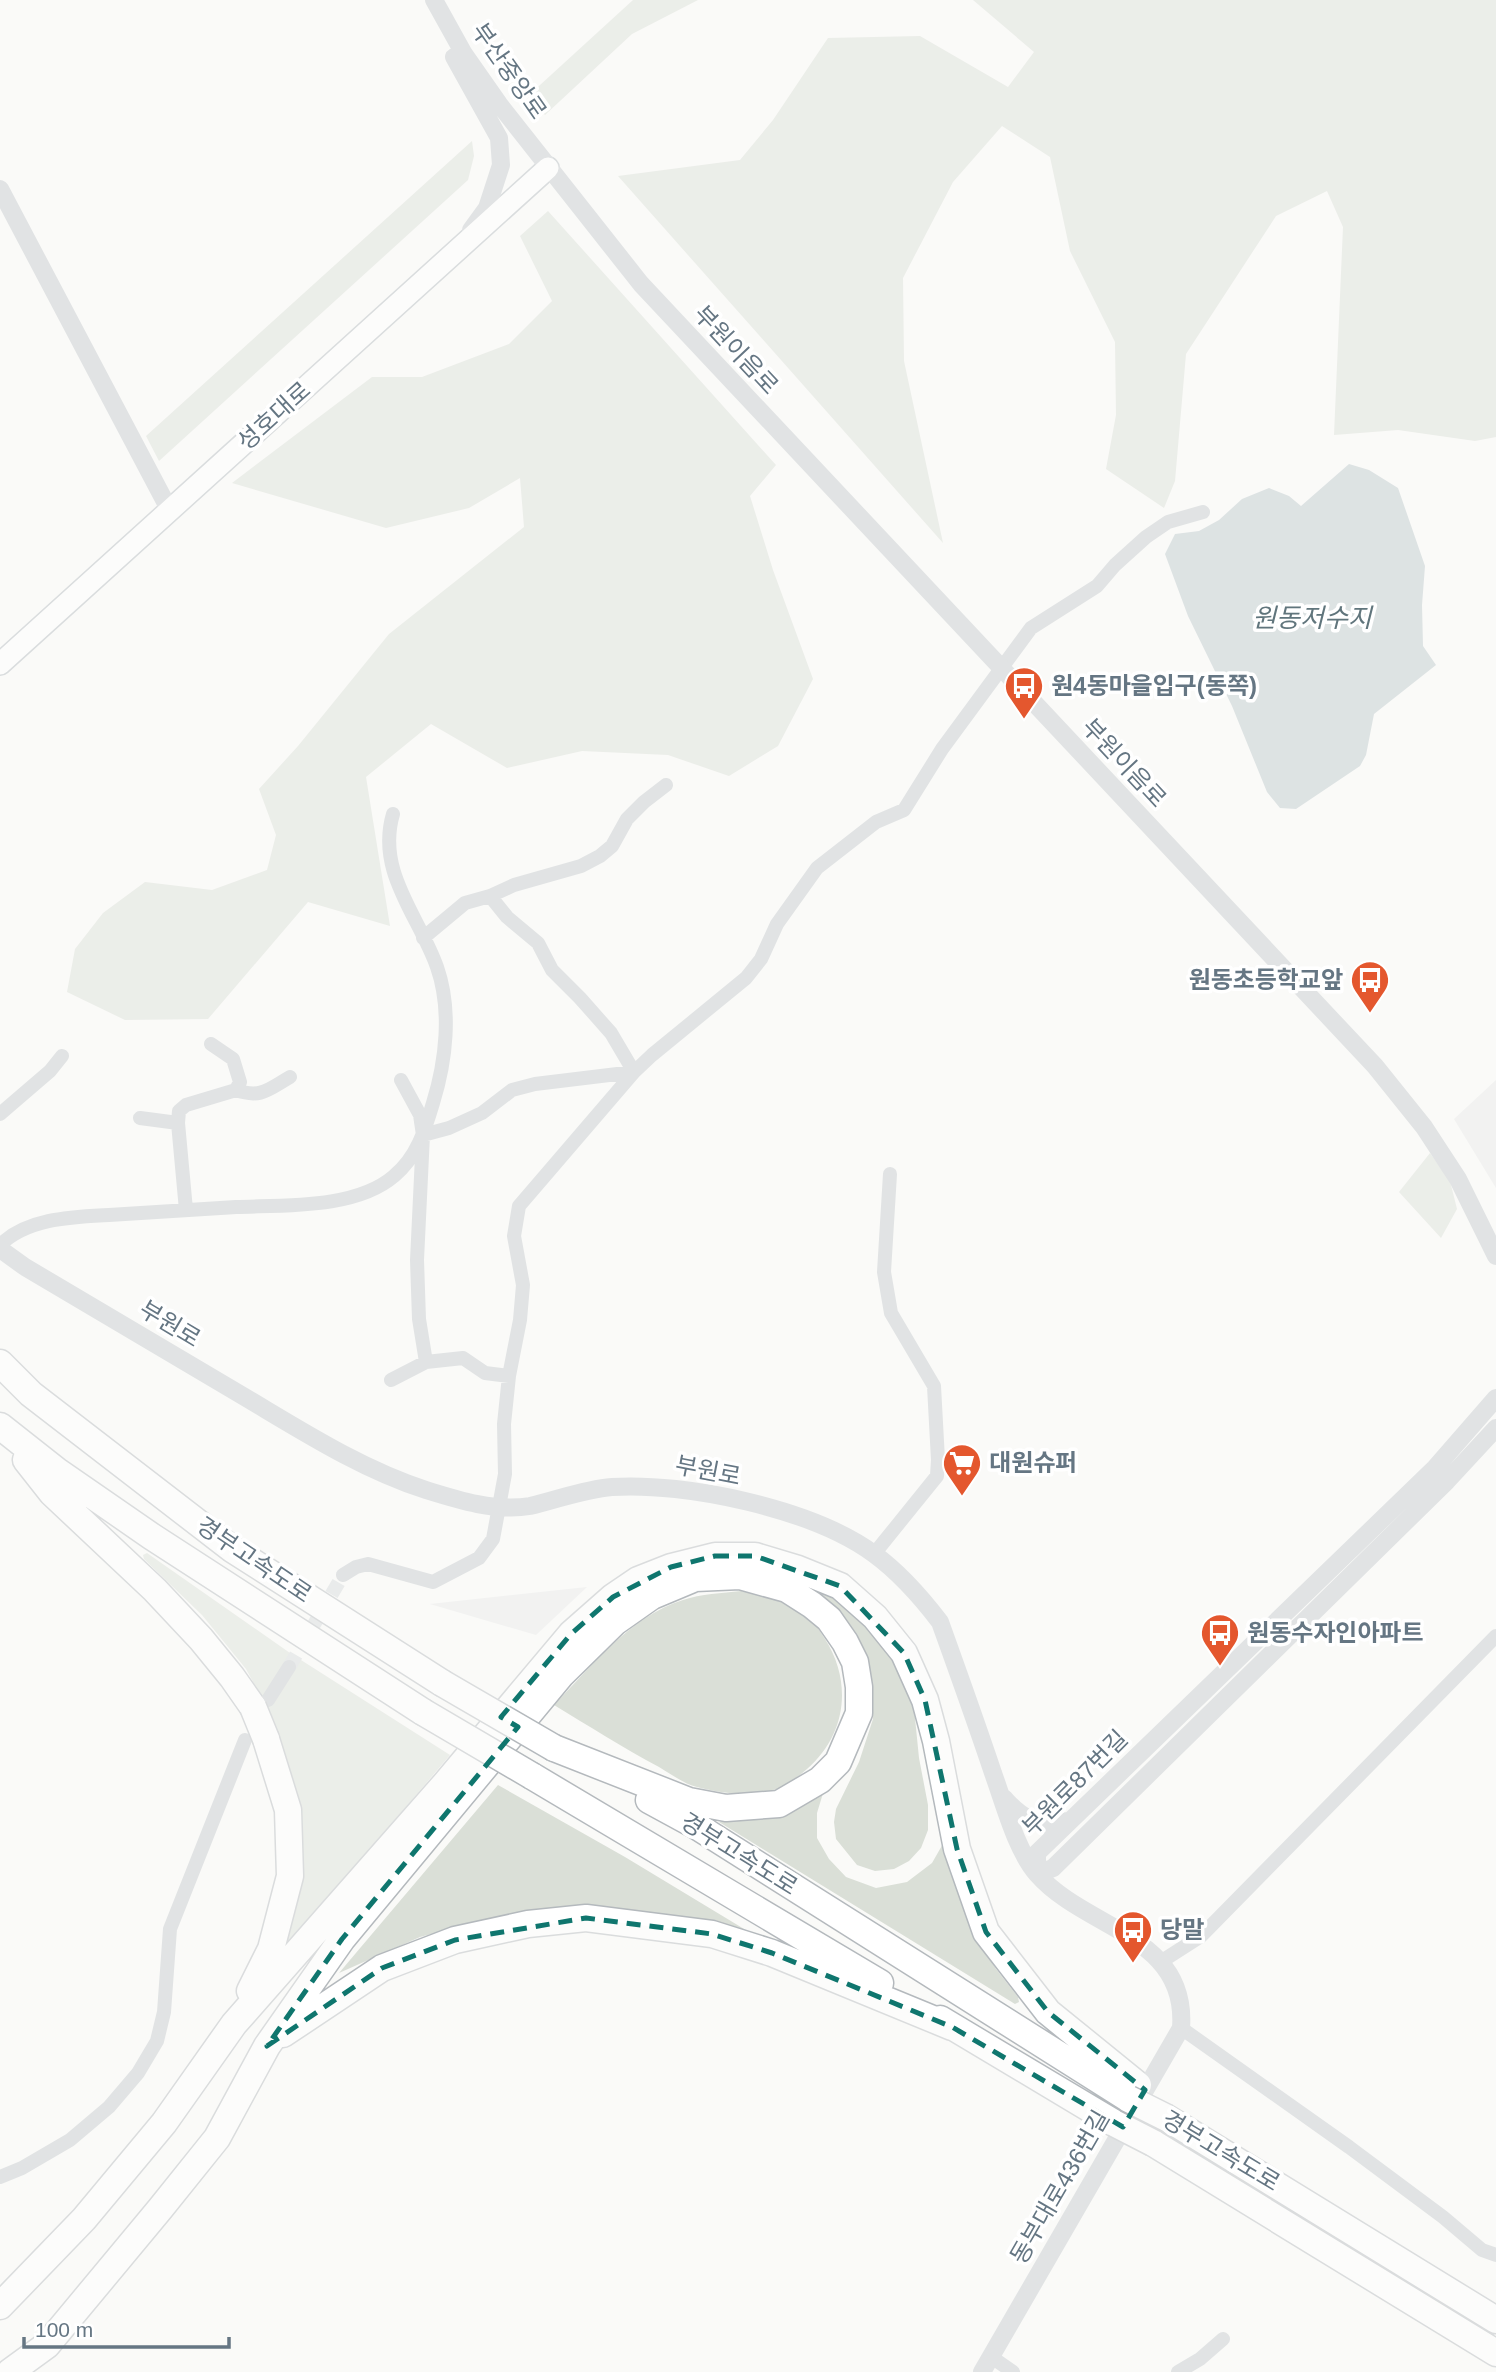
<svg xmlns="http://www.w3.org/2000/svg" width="1496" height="2372" font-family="Arial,'Noto Sans KR',sans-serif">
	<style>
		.built { fill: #e8e9e9 }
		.green { fill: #dadfd7 }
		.water { fill: #bbc7cb }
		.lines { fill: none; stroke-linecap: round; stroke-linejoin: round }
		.minor-tunnel { stroke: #d5d9db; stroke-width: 14; stroke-dasharray: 14 7; stroke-linecap: butt }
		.secondary-casing { stroke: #b3babf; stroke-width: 24 }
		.motorway-casing { stroke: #b4b9bd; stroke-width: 29 }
		.minor { stroke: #c3c8cc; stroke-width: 14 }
		.tertiary { stroke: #c3c8cc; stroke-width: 18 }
		.secondary { stroke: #fff; stroke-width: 21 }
		.motorway { stroke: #fff; stroke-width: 26 }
		.motorway-bridge-casing { stroke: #b4b9bd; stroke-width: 29; stroke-linecap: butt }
		.motorway-bridge { stroke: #fff; stroke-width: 26 }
		.marked { fill: none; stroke: #0f766e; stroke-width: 5; stroke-dasharray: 14 9; stroke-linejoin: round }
		.labels { text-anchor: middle; stroke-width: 7; stroke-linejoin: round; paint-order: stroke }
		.street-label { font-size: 24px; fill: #657683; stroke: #fff }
		.poi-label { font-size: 24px; font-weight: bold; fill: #657683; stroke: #fff; text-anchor: start }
		.water-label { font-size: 26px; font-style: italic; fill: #60757c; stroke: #fff }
	</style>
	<rect width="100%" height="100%" fill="#fafaf8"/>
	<path class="built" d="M 1496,1080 L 1496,1188 L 1454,1119 Z
		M 587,1587 L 536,1635 L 430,1604 Z"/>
	<path class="green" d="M 633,0 L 698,0 L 632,34 L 545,115 L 528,96 Z
		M 973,0 L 1496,0 L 1496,437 L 1475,441 L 1398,430 L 1334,435 L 1343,227 L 1327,191 L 1276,216 L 1186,354 L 1175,481 L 1164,508 L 1106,469 L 1116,415 L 1115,342 L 1070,251 L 1050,157 L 1002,126 L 953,182 L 903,278 L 904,361 L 943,543 L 618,176 L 740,160 L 773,120 L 828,38 L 920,36 L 1008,87 L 1034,52 Z
		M 472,141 L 474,156 L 468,180 L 159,461 L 146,436 Z
		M 548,211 L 776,465 L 750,496 L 773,570 L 813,679 L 778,746 L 729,776 L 668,755 L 582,751 L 507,768 L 431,724 L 366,777 L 390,926 L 308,902 L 208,1019 L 125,1020 L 67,992 L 75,949 L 103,913 L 145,882 L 212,890 L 267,870 L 276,835 L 259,789 L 298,746 L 389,634 L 524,527 L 520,478 L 469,508 L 386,528 L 232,483 L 372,377 L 422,377 L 509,344 L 552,301 L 520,236 Z
		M 1430,1153 L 1450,1181 L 1457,1209 L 1441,1238 L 1399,1192 Z
		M 147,1553 L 290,1653 L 450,1755 L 294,1939 L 285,1947 L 301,1862 L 295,1785 L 270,1713 L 246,1669 L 202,1615 L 144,1559 L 143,1555 Z
		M 800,1584 L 847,1601 L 897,1664 L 913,1698 L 919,1758 L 928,1805 L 928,1830 L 921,1848 L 909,1861 L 894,1869 L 875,1871 L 857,1865 L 836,1839 L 834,1822 L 836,1809 L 859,1762 L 873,1719 L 868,1682 Z
		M 741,1591 C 765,1595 786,1600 806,1614 C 814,1621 820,1631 825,1639 C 853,1683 846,1735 807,1769 C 797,1778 784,1787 771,1791 C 747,1797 721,1793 697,1787 C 684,1784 671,1774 659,1767 C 623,1748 589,1726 554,1705 C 591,1667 629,1617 683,1600 C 701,1594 722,1593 741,1591 Z
		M 498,1785 L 625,1857 L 759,1938 L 541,1912 L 475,1922 L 420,1937 L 339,1973 Z
		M 824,1790 L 817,1813 L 817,1838 L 829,1859 L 846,1877 L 876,1888 L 907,1882 L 932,1863 L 944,1842 L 968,1921 L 996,1969 L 1018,1997 L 1019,2002 L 1015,2004 L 719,1822 L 765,1817 Z"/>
	<path class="water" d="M 1349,464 L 1369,470 L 1398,488 L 1425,566 L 1422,605 L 1423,646 L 1436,665 L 1374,714 L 1366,755 L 1360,766 L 1296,809 L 1280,808 L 1267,792 L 1232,706 L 1188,616 L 1165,554 L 1175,534 L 1199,531 L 1219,520 L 1242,499 L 1269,488 L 1289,496 L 1301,506 Z"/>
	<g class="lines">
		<path class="minor-tunnel" d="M 289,1667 L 343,1575"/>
		<g class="secondary-casing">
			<path id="secondary" d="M 0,664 L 548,168"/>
		</g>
		<g class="motorway-casing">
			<path id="motorway" d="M 0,1363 L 31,1394 L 232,1549 L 442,1683
				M 0,1426 L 57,1471 L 151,1536 L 423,1712
				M 26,1460 L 52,1493 L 155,1590 L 201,1639 L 232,1677 L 253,1707
				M 532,1776 L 880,1983
				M 649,1800 L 695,1825 L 1129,2099
				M 250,1991 L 271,1949 L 290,1876 L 288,1810 L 266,1739
				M 940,2019 L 1114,2123
				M 283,2034 L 382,1968 L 455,1940 L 528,1924 L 586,1918 L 712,1934 L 772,1953 L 952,2027
				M 1167,2118 L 1496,2320
				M 1153,2143 L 1496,2353
				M 0,2306 L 84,2219 L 164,2123 L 234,2024 L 445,1784 L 571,1634 L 613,1597 L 638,1580 L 671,1567 L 715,1556 L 755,1556 L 798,1569 L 840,1586 L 875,1617 L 904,1653 L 925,1700 L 936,1741 L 957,1849 L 986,1932 L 1048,2012 L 1138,2085
				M 10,2372 L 47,2345 L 160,2209 L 217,2138 L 267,2046 L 342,1939 L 561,1675 L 615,1622 L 652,1596 L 695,1578 L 740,1576 L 787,1589 L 812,1605 L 829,1619 L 845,1642 L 855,1662 L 859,1687 L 859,1713 L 838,1762 L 820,1780 L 779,1804 L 726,1808 L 689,1801 L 554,1748"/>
		</g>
		<path class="minor" d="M 423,938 L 465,903 L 490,896 L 514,885 L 581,866 L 600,856 L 612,846 L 627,819 L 644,802 L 666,785
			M 401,1080 L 420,1115 L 423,1135 L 417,1260 L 419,1319 L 426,1362
			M 236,1090 C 261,1099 269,1089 290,1077
			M 0,1114 L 50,1071 L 62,1056
			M 140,1118 L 178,1123
			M 423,1135 L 449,1128 L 482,1113 L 512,1090 L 535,1084 L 634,1072 L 611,1033 L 580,998 L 552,970 L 538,943 L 507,917 L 490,896
			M 890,1174 L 884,1272 L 891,1313 L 934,1386 L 938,1460
			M 186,1210 L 178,1123 L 179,1111 L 186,1105 L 236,1090 L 240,1082 L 233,1059 L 211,1044
			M 0,1245 C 28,1218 72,1217 109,1215 C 152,1212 194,1210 236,1207 C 284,1205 356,1209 394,1176 C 417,1157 425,1130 433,1103 C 446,1061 452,1010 437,967 C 419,916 376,872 393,814
			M 391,1380 L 426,1362 L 463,1358 L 485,1373 L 509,1376
			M 874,1554 L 937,1476 L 938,1460 L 941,1459
			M 343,1575 L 356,1567 L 368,1564 L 433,1582 L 479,1558 L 493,1539 L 505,1474 L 504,1424 L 509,1376 L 520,1320 L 523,1285 L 514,1236 L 519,1206 L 634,1072 L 652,1055 L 746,978 L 761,959 L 777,924 L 817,868 L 876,822 L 904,810 L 942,749 L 1031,628 L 1097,586 L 1115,565 L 1146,537 L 1168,522 L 1203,512
			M 268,1700 L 289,1667
			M 1162,1961 L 1201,1936 L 1496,1636
			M 1181,2028 L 1349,2147 L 1443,2217 L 1482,2250 L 1496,2255
			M 0,2177 L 22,2168 L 70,2140 L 109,2107 L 138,2073 L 157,2041 L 164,2012 L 170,1929 L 245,1740
			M 990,2356 L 1013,2372
			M 1178,2372 L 1200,2359 L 1223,2339"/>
		<path class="tertiary" d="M 434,0 L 464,54 L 499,104 L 641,284 L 1375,1066 L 1424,1127 L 1458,1179 L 1496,1256
			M 454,57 L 499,138 L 501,165 L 487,208 L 471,230
			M 0,189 L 170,511
			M 0,1249 L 25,1267 C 98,1310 171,1353 243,1396 C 302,1431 361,1469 426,1490 C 458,1500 496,1512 530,1506 C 557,1500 584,1489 612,1487 C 686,1482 813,1509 874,1554 C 900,1573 921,1597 940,1622 C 958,1672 976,1722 993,1773 C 1004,1803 1016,1850 1037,1874 C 1086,1930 1188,1935 1181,2028 L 982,2372
			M 1004,1798 C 1020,1817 1043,1832 1067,1821
			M 1037,1874 L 1037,1853 L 1435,1468 L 1496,1398
			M 1037,1874 L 1053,1868 L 1447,1481 L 1496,1428"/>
		<use href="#secondary" class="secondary"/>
		<use href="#motorway" class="motorway"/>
		<g class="motorway-bridge-casing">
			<path id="motorway-bridge" d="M 442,1683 L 554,1748
				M 253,1707 L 266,1739
				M 423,1712 L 532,1776
				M 1129,2099 L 1167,2118
				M 1114,2123 L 1153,2143"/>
		</g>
		<use href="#motorway-bridge" class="motorway-bridge"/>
	</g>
	<path d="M0 0H1496V2372H0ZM 715,1556 L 755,1556 L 840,1586 L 904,1653 L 925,1700 L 957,1849 L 986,1932 L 1048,2012 L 1145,2090 L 1123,2127 L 952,2027 L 772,1953 L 712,1934 L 586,1918 L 455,1940 L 382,1968 L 267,2046 L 342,1939 L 518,1727 L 501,1717 L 571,1634 L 613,1597 L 671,1567 Z" fill="#fafaf8" fill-opacity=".55" fill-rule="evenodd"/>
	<path class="marked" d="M 715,1556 L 755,1556 L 840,1586 L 904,1653 L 925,1700 L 957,1849 L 986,1932 L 1048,2012 L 1145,2090 L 1123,2127 L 952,2027 L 772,1953 L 712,1934 L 586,1918 L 455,1940 L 382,1968 L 267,2046 L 342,1939 L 518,1727 L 501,1717 L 571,1634 L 613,1597 L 671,1567 Z"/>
	<defs>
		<g id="bus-pin" transform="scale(2.0125)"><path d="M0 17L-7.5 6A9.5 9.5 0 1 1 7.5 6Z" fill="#e4572e" stroke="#fff"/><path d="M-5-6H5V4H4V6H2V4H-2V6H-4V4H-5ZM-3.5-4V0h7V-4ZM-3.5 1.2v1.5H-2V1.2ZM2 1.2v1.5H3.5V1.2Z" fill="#fff"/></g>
		<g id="supermarket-pin" transform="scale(2.0125)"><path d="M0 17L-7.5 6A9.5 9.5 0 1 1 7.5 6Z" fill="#e4572e" stroke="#fff"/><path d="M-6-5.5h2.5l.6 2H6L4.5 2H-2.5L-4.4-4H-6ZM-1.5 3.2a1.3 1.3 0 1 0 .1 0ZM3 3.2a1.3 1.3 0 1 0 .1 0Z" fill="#fff"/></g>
	</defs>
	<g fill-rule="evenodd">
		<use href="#bus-pin" x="1024" y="686"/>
		<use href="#bus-pin" x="1370" y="980"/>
		<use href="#supermarket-pin" x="962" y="1463"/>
		<use href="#bus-pin" x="1220" y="1633"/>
		<use href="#bus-pin" x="1133" y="1930"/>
	</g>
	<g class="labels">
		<g class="street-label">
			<text transform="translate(509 71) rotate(55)" y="8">부산중앙로</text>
			<text transform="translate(736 350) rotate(47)" y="8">부원이음로</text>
			<text transform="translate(274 416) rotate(-42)" y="8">성호대로</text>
			<text transform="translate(1124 763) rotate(47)" y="8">부원이음로</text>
			<text transform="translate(170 1324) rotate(31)" y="8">부원로</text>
			<text transform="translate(708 1471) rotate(11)" y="8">부원로</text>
			<text transform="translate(254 1560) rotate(34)" y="8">경부고속도로</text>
			<text transform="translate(1075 1783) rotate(-45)" y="8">부원로87번길</text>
			<text transform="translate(739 1854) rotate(32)" y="8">경부고속도로</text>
			<text transform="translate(1221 2151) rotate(31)" y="8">경부고속도로</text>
			<text transform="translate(1060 2187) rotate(-60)" y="8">동부대로436번길</text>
		</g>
		<g class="poi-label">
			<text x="1051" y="694">원4동마을입구(동쪽)</text>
			<text x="1343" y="988" text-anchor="end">원동초등학교앞</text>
			<text x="989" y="1471">대원슈퍼</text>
			<text x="1247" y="1641">원동수자인아파트</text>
			<text x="1160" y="1938">당말</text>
		</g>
		<g class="water-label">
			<text x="1312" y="627">원동저수지</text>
		</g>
	</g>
	<path d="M24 2337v10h205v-10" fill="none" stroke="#657683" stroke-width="3.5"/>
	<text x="35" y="2337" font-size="21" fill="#657683" stroke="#ffffff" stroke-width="5" paint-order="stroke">100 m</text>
</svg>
